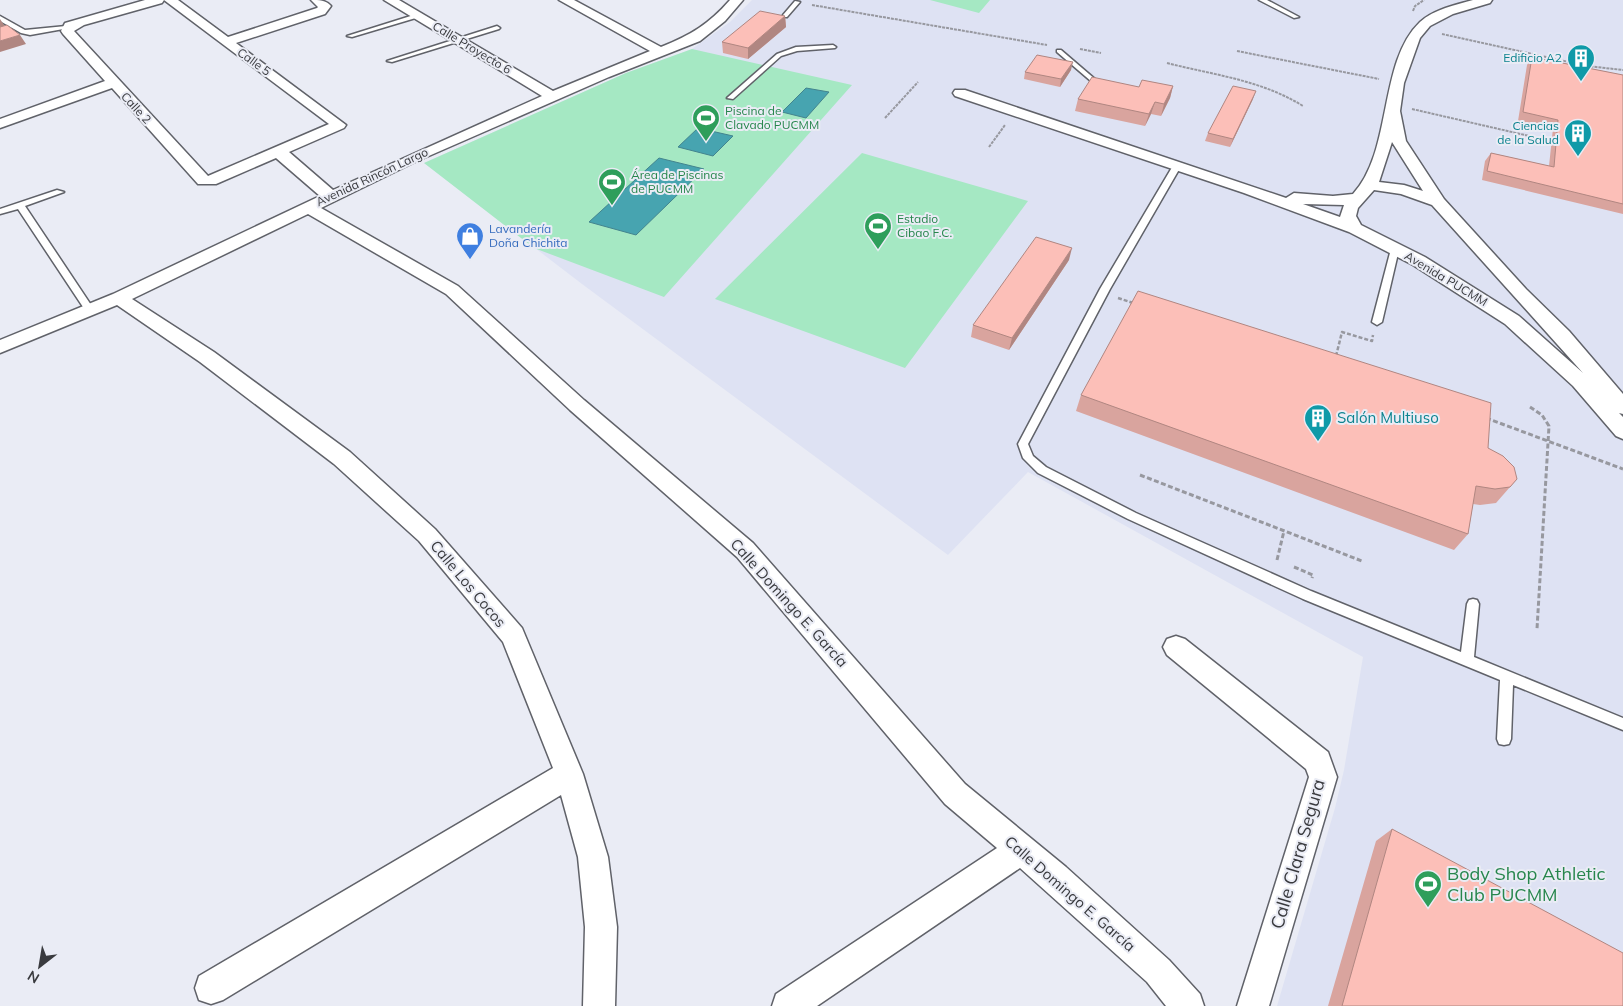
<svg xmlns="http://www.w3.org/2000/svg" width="1623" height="1006" font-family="Mulish,sans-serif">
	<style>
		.built { fill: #dee2f3 }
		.green { fill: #a5e8c3 }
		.water { fill: #47a4b0; stroke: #43848e }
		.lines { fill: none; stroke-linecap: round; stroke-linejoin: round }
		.service-casing { stroke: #606269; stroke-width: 3 }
		.minor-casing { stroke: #606269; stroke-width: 3 }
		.path-far2 { stroke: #97989f; stroke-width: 2; stroke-dasharray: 3 1; stroke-linecap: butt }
		.path-far1 { stroke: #97989f; stroke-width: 2.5; stroke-dasharray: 4 2; stroke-linecap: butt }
		.path { stroke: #97989f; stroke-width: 3; stroke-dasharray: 5 2.5; stroke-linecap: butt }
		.service { fill: #fff; fill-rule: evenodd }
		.minor { fill: #fff; fill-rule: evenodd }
		.wall { fill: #d9a49e }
		.shaded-wall { fill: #b08681 }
		.building { fill: #fcbfb8; stroke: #b08681 }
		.labels { text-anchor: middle; stroke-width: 4; stroke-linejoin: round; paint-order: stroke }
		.far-street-label { font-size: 12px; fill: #393a3e; stroke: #eaecf5 }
		.far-culture-label { font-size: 12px; fill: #0d838f; stroke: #eaecf5; text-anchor: end }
		.far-leisure-label { font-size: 12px; fill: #27864d; stroke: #eaecf5; text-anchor: start }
		.far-shop-label { font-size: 12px; fill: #366cbe; stroke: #eaecf5; text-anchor: start }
		.culture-label { font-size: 15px; fill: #0d838f; stroke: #eaecf5; text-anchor: start }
		.street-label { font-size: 15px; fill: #393a3e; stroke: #eaecf5 }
		.near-street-label { font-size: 18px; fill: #393a3e; stroke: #eaecf5 }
		.near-leisure-label { font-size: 18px; fill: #27864d; stroke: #eaecf5; text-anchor: start }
	</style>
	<rect width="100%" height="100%" fill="#eaecf5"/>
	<path class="built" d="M 752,0 L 1623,0 L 1623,1006 L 1277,1006 L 1335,808 L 1344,770 L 1363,657 L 1028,472 L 948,555 L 582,284 L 424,163 L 626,73 L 692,49 L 730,22 Z"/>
	<path class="green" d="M 930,0 L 990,0 L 979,13 Z
		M 692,49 L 852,85 L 664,297 L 534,248 L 424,163 L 626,73 Z
		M 862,153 L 1028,201 L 905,368 L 715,299 Z"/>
	<path class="water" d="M 806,88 L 829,92 L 806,118 L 782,112 Z
		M 698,128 L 733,136 L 713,156 L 678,147 Z
		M 659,158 L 704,169 L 636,235 L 589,222 Z"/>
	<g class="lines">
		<g class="service-casing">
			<path id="service" d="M 1259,0 L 1267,0 L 1299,17 L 1294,18 Z
				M 795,1 L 800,2 L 787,17 L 783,17 L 783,15 Z
				M 417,14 L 420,16 L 419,17 L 352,37 L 347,36 Z
				M 0,16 L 25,30 L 66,26 L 69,28 L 30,35 L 21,33 L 0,21 Z
				M 497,26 L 500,28 L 499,29 L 392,62 L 387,61 Z
				M 833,45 L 836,47 L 835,48 L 797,51 L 781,56 L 733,99 L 727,98 L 777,54 L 796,47 Z
				M 1057,50 L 1061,50 L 1096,80 L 1096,82 L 1092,82 L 1057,52 Z
				M 1174,164 L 1181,166 L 1110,289 L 1028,444 L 1033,456 L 1046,467 L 1136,513 L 1311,591 L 1461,652 L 1467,604 L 1469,600 L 1473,599 L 1477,600 L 1479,604 L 1474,657 L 1623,718 L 1623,730 L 1513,685 L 1511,739 L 1509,744 L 1504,745 L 1499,744 L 1497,739 L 1500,680 L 1303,599 L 1128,519 L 1038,473 L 1023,458 L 1018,444 L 1100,289 Z
				M 57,190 L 64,192 L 25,206 L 95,311 L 93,313 L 87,313 L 18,209 L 0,214 L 0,209 Z
				M 1395,246 L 1399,249 L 1382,322 L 1377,325 L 1372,322 L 1391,249 Z"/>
		</g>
		<g class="minor-casing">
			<path id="minor" d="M 145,0 L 178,0 L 228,37 L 317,8 L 318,7 L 311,0 C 319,0 326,0 331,6 L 325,14 L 236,43 L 346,125 L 344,128 L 289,152 L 333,190 L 542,96 L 384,0 L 399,0 L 553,91 L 650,51 L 559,0 L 574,0 L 661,47 C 691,35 709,24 730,0 L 743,0 L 725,21 L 700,41 L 609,77 L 415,162 L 321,208 L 458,286 L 584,400 L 753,543 L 965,784 L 1066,867 L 1169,960 L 1200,994 L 1204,1006 L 1166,1006 L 1147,982 L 1020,868 L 817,1006 L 772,1006 L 776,994 L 997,848 L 945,804 L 737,557 L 570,410 L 446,294 L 308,214 L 132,299 L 214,352 L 350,452 L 435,529 L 522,628 L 583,774 L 608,857 L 617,927 L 615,1006 L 583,1006 L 585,927 L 578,857 L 561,795 L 223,1000 L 211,1004 L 199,1000 L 195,988 L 199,976 L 553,768 L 503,642 L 419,541 L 334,464 L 200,362 L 117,305 L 0,353 L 0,340 L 113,294 L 320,196 L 276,158 L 216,184 L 198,184 L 112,88 L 0,128 L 0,119 L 105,81 L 63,34 L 61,31 L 65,23 ZM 164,0 L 329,124 L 208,176 L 74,31 L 84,25 L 162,3 Z
				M 1473,0 L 1492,0 L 1490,3 L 1453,14 L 1430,26 L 1420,38 L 1404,83 L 1400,111 L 1406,141 L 1444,199 L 1526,289 L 1569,331 L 1623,394 L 1623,414 L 1619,413 L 1623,417 L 1623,439 L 1616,436 L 1573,386 L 1505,324 L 1413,265 L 1349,232 L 1244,193 L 955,96 L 953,93 L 955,90 L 965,90 L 1286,198 L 1294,193 L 1333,196 L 1353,194 C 1393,151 1378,62 1420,22 C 1434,9 1456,5 1473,0 ZM 1392,142 L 1423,191 L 1404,185 L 1379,182 ZM 1374,190 L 1401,194 L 1432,205 L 1583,373 L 1519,316 L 1425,257 L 1361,225 L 1356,216 L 1358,208 ZM 1303,204 L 1344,205 L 1340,217 Z
				M 1176,636 L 1185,639 L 1328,752 L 1337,777 L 1269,1006 L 1237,1006 L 1309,777 L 1306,769 L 1167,655 L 1163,647 L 1167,639 Z"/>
		</g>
		<path class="path-far2" d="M 812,5 L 1047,45
			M 1413,11 L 1415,6 L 1424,0
			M 1442,34 L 1587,66 L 1623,70
			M 1080,49 L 1101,53
			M 1237,51 L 1379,79
			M 1167,63 C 1214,75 1261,80 1303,106
			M 1412,109 L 1551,141
			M 885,118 L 918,82
			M 989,147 L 1005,125"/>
		<path class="path-far1" d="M 1118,298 L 1136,304
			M 1336,356 L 1342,332 L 1372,341 L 1373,335"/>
		<path class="path" d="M 1530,407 L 1542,415 L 1549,426 L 1537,629
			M 1486,418 L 1623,469
			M 1140,475 L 1362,561
			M 1277,560 L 1284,531
			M 1294,567 L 1313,575 L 1312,578"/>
		<use href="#service" class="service"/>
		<use href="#minor" class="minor"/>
	</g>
	<path class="wall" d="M 785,16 L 786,27 L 748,59 L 723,53 L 722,42 Z
		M 1532,57 L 1623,75 L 1623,214 L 1482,180 L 1485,161 L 1491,153 L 1549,166 L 1553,128 L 1518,121 L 1527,65 Z
		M 1071,70 L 1060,87 L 1024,79 L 1025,72 Z
		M 1173,86 L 1170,98 L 1161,116 L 1151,114 L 1145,126 L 1075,111 L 1078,99 L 1139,87 Z
		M 1253,99 L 1230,147 L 1205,141 L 1208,133 Z
		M 1069,260 L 1009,350 L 971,337 L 973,325 Z
		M 1081,395 L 1488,448 L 1517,479 L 1496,503 L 1480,505 L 1473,504 L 1468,534 L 1454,550 L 1076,411 Z
		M 1392,829 L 1623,1006 L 1328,1006 L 1376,841 Z"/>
	<path class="shaded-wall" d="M 785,16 L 786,27 L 748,59 L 748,48 Z
		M 0,19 L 6,28 L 0,30 Z
		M 20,35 L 26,44 L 0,52 L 0,41 Z
		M 1073,62 L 1071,70 L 1060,87 L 1061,79 Z
		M 1173,86 L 1170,98 L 1161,116 L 1164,104 Z
		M 1256,91 L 1253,99 L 1230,147 L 1233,139 Z
		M 1155,102 L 1151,114 L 1145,126 L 1149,114 Z
		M 1072,248 L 1069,260 L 1009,350 L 1012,338 Z"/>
	<path class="building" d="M 760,11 L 785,16 L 748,48 L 722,42 Z
		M 7,25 L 20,35 L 0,41 L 0,27 Z
		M 1037,55 L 1073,62 L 1061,79 L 1025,72 Z
		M 1532,57 L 1623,75 L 1623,204 L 1487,171 L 1491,153 L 1554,167 L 1558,120 L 1523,112 Z
		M 1092,77 L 1139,87 L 1142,80 L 1173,86 L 1164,104 L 1155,102 L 1149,114 L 1078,99 Z
		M 1233,86 L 1256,91 L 1233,139 L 1208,133 Z
		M 1036,237 L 1072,248 L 1012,338 L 973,325 Z
		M 1138,291 L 1491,403 L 1488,448 L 1503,456 L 1514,467 L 1517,479 L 1510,487 L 1495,489 L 1476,486 L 1468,534 L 1081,395 Z
		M 1392,829 L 1623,953 L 1623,1006 L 1342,1006 Z"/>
	<defs>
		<g id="building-pin" transform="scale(1.4375)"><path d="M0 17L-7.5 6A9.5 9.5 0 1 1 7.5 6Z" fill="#0f9aa8" stroke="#eaecf5"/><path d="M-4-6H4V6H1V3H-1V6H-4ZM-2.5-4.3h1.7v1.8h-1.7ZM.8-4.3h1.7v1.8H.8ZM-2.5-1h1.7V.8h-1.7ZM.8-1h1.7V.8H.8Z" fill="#fff"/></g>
		<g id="stadium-pin" transform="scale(1.4375)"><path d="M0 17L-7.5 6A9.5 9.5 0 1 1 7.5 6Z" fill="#2e9e5b" stroke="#eaecf5"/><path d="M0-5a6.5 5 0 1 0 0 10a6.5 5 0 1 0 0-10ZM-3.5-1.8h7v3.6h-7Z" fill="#fff"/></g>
		<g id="shop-pin" transform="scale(1.4375)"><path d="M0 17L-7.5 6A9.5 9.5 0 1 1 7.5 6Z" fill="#3f7fe0" stroke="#eaecf5"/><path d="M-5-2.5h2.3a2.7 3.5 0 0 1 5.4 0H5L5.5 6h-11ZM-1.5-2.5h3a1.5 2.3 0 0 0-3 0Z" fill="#fff"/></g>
	</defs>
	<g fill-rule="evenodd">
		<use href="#building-pin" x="1581" y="58"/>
		<use href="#stadium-pin" x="706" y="118"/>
		<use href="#building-pin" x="1578" y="133"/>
		<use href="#stadium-pin" x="612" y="182"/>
		<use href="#stadium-pin" x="878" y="226"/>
		<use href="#shop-pin" x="470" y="236"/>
		<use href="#building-pin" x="1318" y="418"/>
		<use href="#stadium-pin" x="1428" y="884"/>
	</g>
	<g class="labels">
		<g class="far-street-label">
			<text transform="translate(472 48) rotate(31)" y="4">Calle Proyecto 6</text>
			<text transform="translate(254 62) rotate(36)" y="4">Calle 5</text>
			<text transform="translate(136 108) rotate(47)" y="4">Calle 2</text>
			<text transform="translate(372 177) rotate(-25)" y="4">Avenida Rincón Largo</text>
			<text transform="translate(1446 279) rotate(31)" y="4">Avenida PUCMM</text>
		</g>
		<g class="far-culture-label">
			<text x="1562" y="62">Edificio A2</text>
			<text x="1559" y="130">Ciencias<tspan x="1559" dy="14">de la Salud</tspan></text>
		</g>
		<g class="far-leisure-label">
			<text x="725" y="115">Piscina de<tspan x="725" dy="14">Clavado PUCMM</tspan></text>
			<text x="631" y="179">Área de Piscinas<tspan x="631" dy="14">de PUCMM</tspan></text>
			<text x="897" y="223">Estadio<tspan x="897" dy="14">Cibao F.C.</tspan></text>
		</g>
		<g class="far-shop-label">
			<text x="489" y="233">Lavandería<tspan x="489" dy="14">Doña Chichita</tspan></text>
		</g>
		<g class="culture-label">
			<text x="1337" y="423">Salón Multiuso</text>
		</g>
		<g class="street-label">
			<text transform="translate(468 584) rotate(50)" y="5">Calle Los Cocos</text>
			<text transform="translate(789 603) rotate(48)" y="5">Calle Domingo E. García</text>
			<text transform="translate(1070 894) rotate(41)" y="5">Calle Domingo E. García</text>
		</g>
		<g class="near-street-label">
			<text transform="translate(1298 854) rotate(-74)" y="6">Calle Clara Segura</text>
		</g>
		<g class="near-leisure-label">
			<text x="1447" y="880">Body Shop Athletic<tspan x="1447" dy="21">Club PUCMM</tspan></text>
		</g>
	</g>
	<g transform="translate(40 966) rotate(211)" stroke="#eaecf5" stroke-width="4" paint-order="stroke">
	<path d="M0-4L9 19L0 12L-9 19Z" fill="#393a3e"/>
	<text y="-8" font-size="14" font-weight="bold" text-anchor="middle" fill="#393a3e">N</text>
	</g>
</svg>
